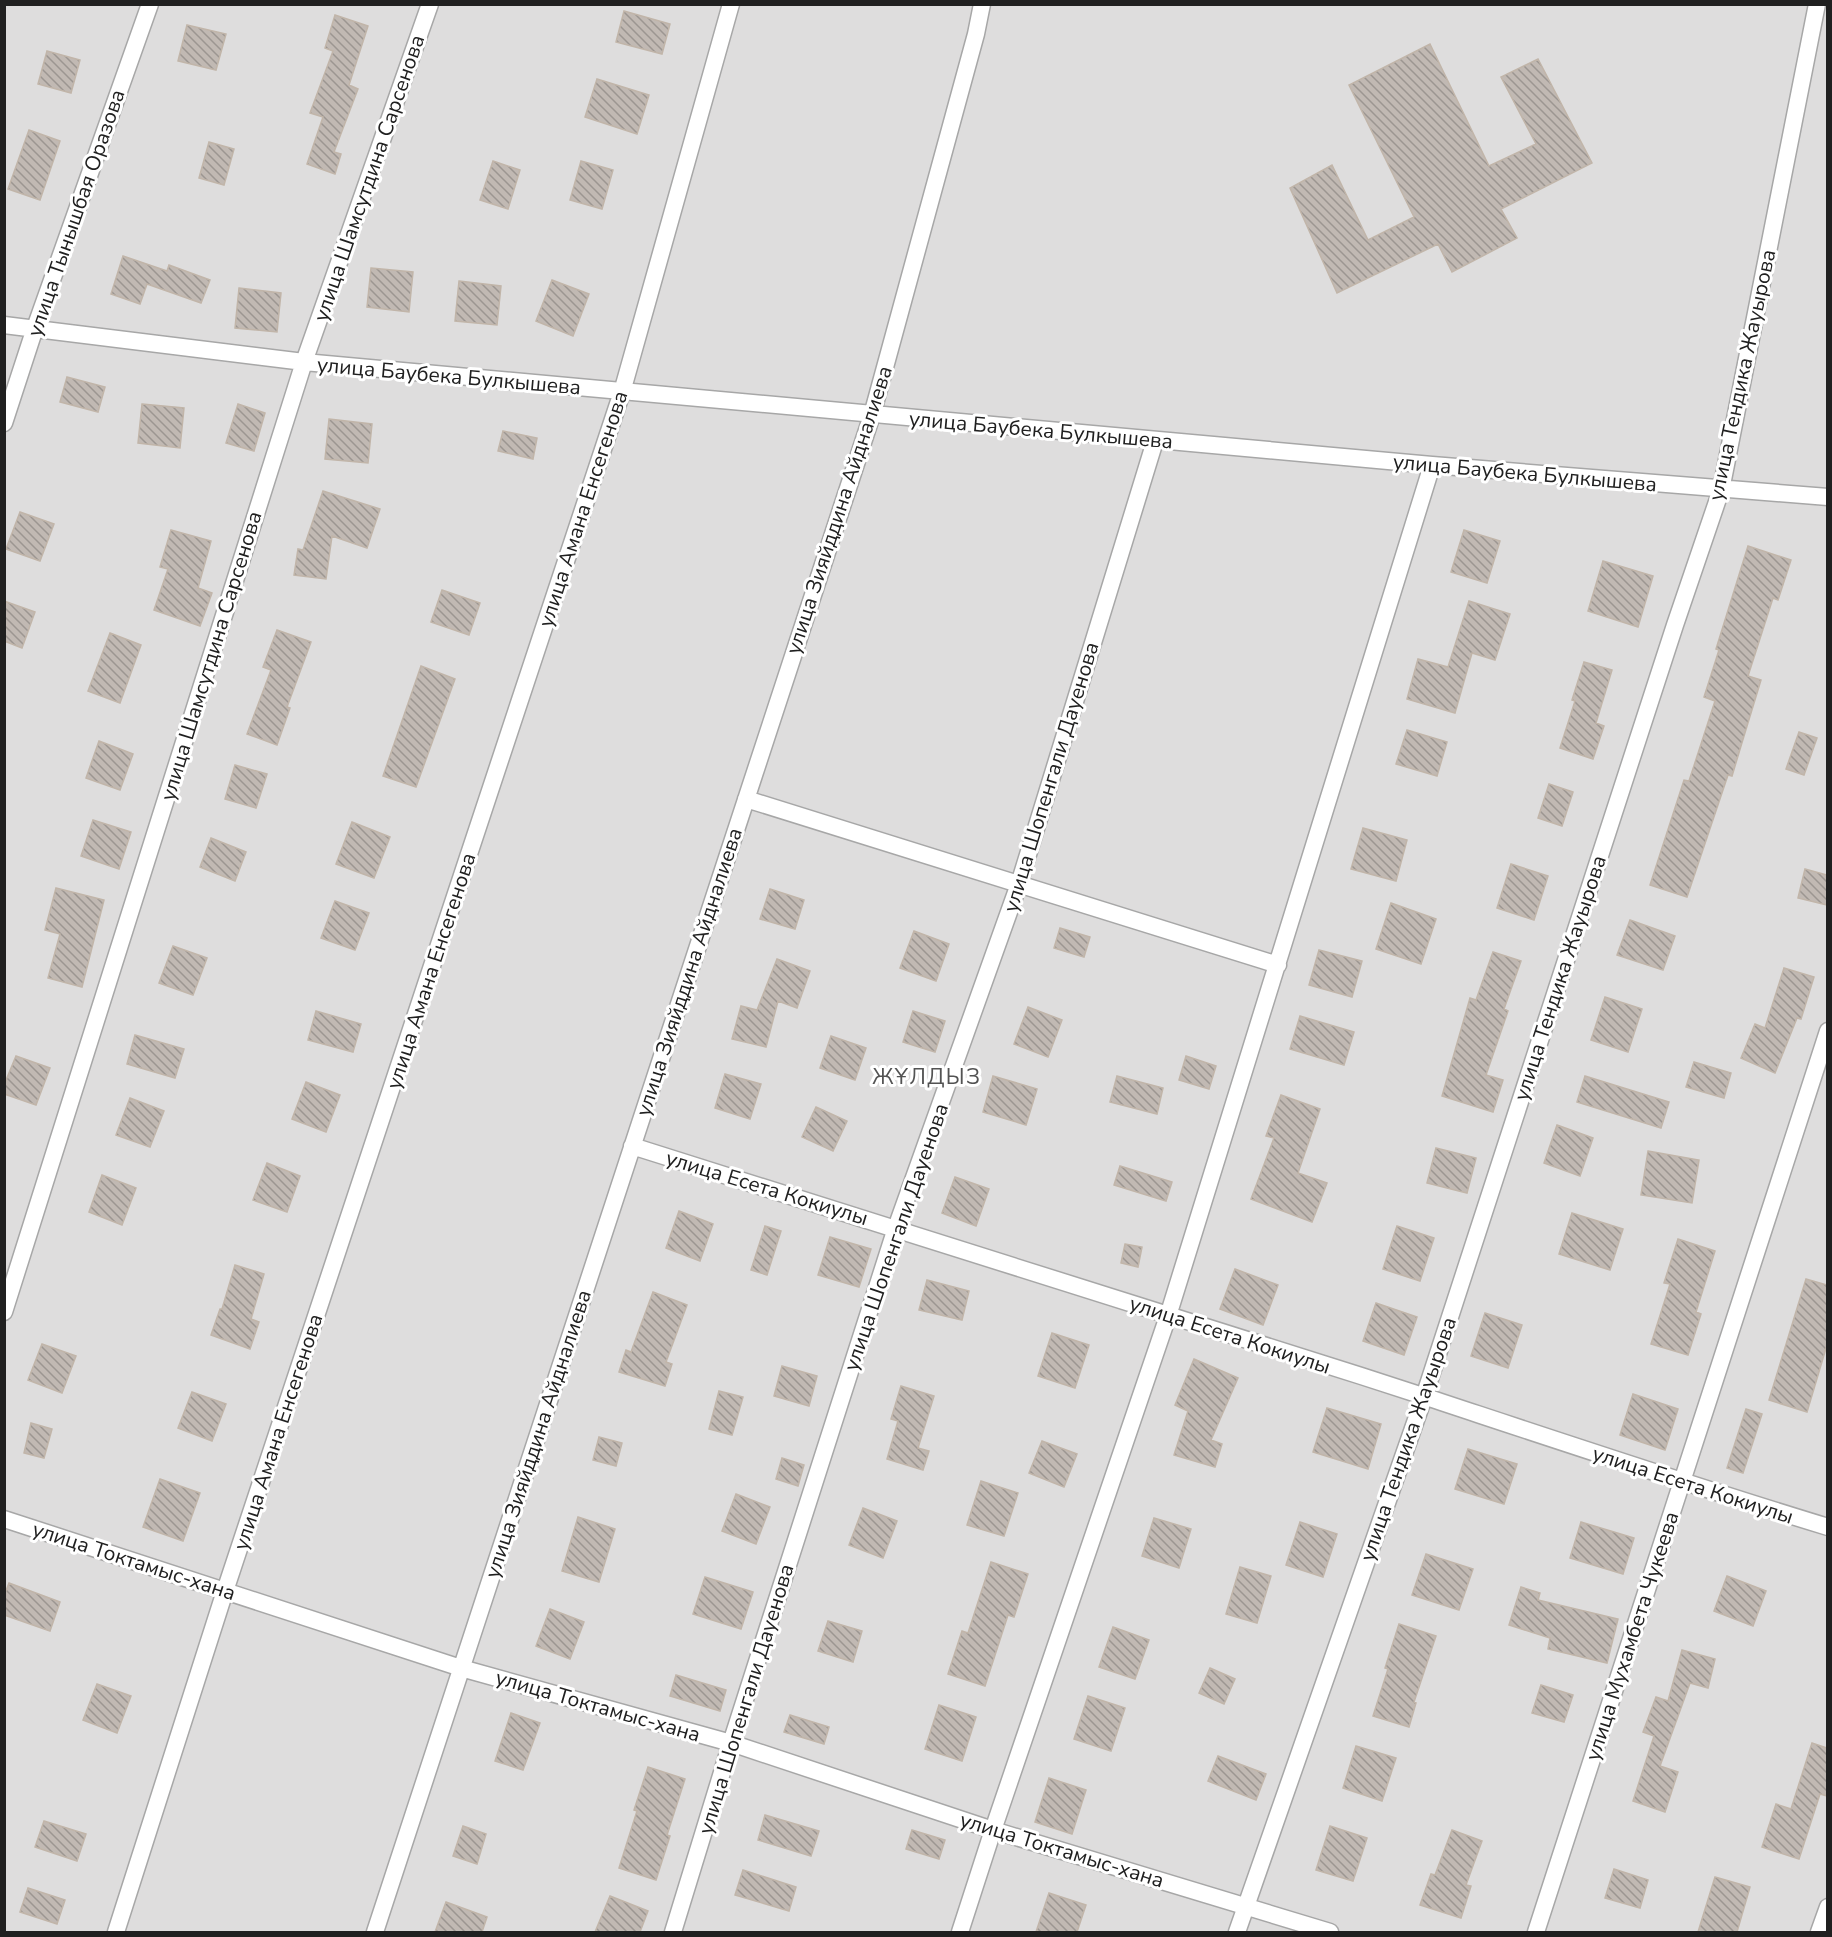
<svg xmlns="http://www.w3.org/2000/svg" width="1832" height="1937" font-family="'Nunito Sans',sans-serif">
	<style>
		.residential { fill: #dedddd }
		.building { fill: url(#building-back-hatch); stroke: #c1b5a9; stroke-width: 1.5 }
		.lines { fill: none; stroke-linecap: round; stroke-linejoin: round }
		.minor-casing { stroke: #a7a7a7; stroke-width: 19 }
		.minor { stroke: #fff; stroke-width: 16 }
		.labels { text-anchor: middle; stroke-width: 6; stroke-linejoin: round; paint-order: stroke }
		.street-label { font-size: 21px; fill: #202020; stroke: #fff }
		.neighbourhood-label { font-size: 22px; letter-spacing: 1.5px; fill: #535353; stroke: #fff }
	</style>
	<defs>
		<pattern id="building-back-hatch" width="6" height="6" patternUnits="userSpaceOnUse" patternTransform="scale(1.5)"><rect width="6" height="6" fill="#c1b9b3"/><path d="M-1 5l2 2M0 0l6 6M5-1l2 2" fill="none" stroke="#9c9691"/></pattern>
	</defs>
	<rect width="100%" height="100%" fill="#f0ede6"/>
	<path class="residential" d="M 5,5 L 1827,5 L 1827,1932 L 5,1932 Z"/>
	<path class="building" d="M 624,11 L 670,24 L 662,54 L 616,42 Z
		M 335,15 L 368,26 L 349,85 L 358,89 L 334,152 L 341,154 L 335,174 L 307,164 L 323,117 L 310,113 L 333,51 L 325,48 Z
		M 187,25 L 226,34 L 216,70 L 178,61 Z
		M 1430,44 L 1489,166 L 1536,144 L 1501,77 L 1538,59 L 1592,163 L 1501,209 L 1517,238 L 1452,272 L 1438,244 L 1337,293 L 1290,188 L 1332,165 L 1368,240 L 1414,217 L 1349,85 Z
		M 47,51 L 80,60 L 71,93 L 38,84 Z
		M 597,79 L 649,95 L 637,134 L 585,117 Z
		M 29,130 L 60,141 L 40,200 L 8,189 Z
		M 209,142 L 234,149 L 224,185 L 199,178 Z
		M 493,161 L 520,170 L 508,209 L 480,200 Z
		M 581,161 L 613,170 L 602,209 L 570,200 Z
		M 123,256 L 167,271 L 169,265 L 210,280 L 201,303 L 147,284 L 140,304 L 111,294 Z
		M 371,268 L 413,272 L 409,312 L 367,307 Z
		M 552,280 L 589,294 L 573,336 L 536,321 Z
		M 459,281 L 501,286 L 497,325 L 455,321 Z
		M 239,288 L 281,293 L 277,332 L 235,328 Z
		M 67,377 L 105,387 L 98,412 L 60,402 Z
		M 142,404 L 184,408 L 180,448 L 138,443 Z
		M 238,404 L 265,413 L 254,451 L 226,443 Z
		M 329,419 L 372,424 L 368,463 L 325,459 Z
		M 503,431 L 537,438 L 533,459 L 498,451 Z
		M 323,491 L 380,509 L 367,548 L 332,536 L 326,579 L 294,575 L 298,549 L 303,550 Z
		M 20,512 L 54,524 L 40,561 L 6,549 Z
		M 171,530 L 211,541 L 198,588 L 212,593 L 200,626 L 154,610 L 168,569 L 160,567 Z
		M 1464,530 L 1500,541 L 1487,583 L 1451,572 Z
		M 1748,546 L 1791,560 L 1778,600 L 1773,598 L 1748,676 L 1761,680 L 1744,736 L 1732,776 L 1728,775 L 1687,897 L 1650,885 L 1684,780 L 1689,781 L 1715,701 L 1704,697 L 1719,650 L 1716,649 Z
		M 1603,561 L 1653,576 L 1638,627 L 1588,611 Z
		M 442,590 L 480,603 L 469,635 L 431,622 Z
		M 4,601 L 35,612 L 22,648 L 4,641 Z
		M 1469,601 L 1510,614 L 1495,660 L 1472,653 L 1455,713 L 1407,699 L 1418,659 L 1448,667 Z
		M 277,630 L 311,642 L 287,707 L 290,708 L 277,745 L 247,734 L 271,670 L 263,667 Z
		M 110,633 L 141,645 L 120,703 L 88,691 Z
		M 1584,662 L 1612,670 L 1596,723 L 1604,726 L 1593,759 L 1560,748 L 1575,701 L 1572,700 Z
		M 421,666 L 455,679 L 416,787 L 383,776 Z
		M 1407,730 L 1447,742 L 1437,776 L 1396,764 Z
		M 1799,732 L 1817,738 L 1804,775 L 1786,769 Z
		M 99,741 L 133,754 L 120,790 L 86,778 Z
		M 235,765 L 267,774 L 256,808 L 225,799 Z
		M 1549,784 L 1573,792 L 1562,826 L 1538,818 Z
		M 93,820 L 131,832 L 119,869 L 81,856 Z
		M 352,822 L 390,837 L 374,878 L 336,864 Z
		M 1363,828 L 1407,840 L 1396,881 L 1351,869 Z
		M 211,838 L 246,852 L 235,881 L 200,867 Z
		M 1511,864 L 1548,876 L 1534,920 L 1497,908 Z
		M 1805,869 L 1827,875 L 1827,905 L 1798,898 Z
		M 56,888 L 104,900 L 82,987 L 48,978 L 60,934 L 45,930 Z
		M 770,889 L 804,900 L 795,929 L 760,919 Z
		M 335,901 L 369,913 L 355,950 L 321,938 Z
		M 1391,903 L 1436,919 L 1421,964 L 1376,949 Z
		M 1630,920 L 1675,936 L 1663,970 L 1617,955 Z
		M 1060,928 L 1090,937 L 1084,957 L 1054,948 Z
		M 914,931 L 949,944 L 936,981 L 900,968 Z
		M 173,946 L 207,958 L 193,995 L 159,983 Z
		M 1319,950 L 1362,961 L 1352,997 L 1309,985 Z
		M 1493,952 L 1521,961 L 1504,1009 L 1508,1011 L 1486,1075 L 1503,1080 L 1493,1112 L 1442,1096 L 1470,998 L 1476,1000 Z
		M 777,959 L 810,971 L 797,1008 L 778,1001 L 766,1047 L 732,1039 L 741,1006 L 757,1010 Z
		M 1784,968 L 1814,977 L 1801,1019 L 1797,1018 L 1775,1073 L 1741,1058 L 1755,1024 L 1765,1028 Z
		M 1605,997 L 1642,1009 L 1628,1052 L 1591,1040 Z
		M 1028,1007 L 1062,1020 L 1048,1057 L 1014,1044 Z
		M 316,1011 L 361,1024 L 353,1052 L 308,1040 Z
		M 913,1011 L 945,1021 L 935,1052 L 903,1042 Z
		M 1300,1016 L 1354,1032 L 1344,1065 L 1290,1049 Z
		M 135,1035 L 184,1049 L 175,1078 L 127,1064 Z
		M 831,1036 L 866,1048 L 855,1080 L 820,1068 Z
		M 16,1056 L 50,1068 L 36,1105 L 4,1094 L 4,1085 Z
		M 1186,1056 L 1216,1066 L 1209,1089 L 1179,1080 Z
		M 1694,1062 L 1731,1073 L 1724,1098 L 1686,1087 Z
		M 725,1074 L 761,1084 L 750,1119 L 715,1108 Z
		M 993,1076 L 1037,1089 L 1026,1125 L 983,1112 Z
		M 1117,1076 L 1163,1088 L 1157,1114 L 1110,1102 Z
		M 1585,1076 L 1669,1102 L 1661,1128 L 1577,1102 Z
		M 306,1082 L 340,1095 L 326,1132 L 292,1119 Z
		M 1281,1095 L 1320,1109 L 1298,1173 L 1327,1183 L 1312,1222 L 1251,1199 L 1274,1138 L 1266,1136 Z
		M 130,1098 L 164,1111 L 150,1147 L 116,1135 Z
		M 816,1107 L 847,1121 L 833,1151 L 802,1137 Z
		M 1557,1125 L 1593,1138 L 1580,1176 L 1544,1163 Z
		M 1436,1148 L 1476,1158 L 1467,1193 L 1427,1183 Z
		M 1648,1151 L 1699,1160 L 1692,1203 L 1641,1195 Z
		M 267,1163 L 300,1176 L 287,1212 L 253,1200 Z
		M 1120,1166 L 1172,1182 L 1166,1201 L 1114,1185 Z
		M 102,1175 L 136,1188 L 122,1225 L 89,1212 Z
		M 955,1177 L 989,1189 L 976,1226 L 942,1213 Z
		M 679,1211 L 713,1224 L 700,1261 L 666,1248 Z
		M 1572,1213 L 1623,1229 L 1610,1270 L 1559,1254 Z
		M 765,1226 L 781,1231 L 767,1275 L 751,1270 Z
		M 1397,1226 L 1434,1238 L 1420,1281 L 1383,1269 Z
		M 830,1237 L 871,1249 L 859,1287 L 818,1275 Z
		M 1678,1239 L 1715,1251 L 1696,1312 L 1701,1314 L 1688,1355 L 1651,1344 L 1670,1284 L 1664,1283 Z
		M 1125,1244 L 1142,1247 L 1138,1267 L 1121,1263 Z
		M 235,1265 L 264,1274 L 251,1319 L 259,1322 L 250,1349 L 211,1335 L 220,1309 L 222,1309 Z
		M 1235,1269 L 1278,1285 L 1263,1325 L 1220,1309 Z
		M 1806,1279 L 1827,1285 L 1827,1345 L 1807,1412 L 1769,1400 Z
		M 927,1280 L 969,1291 L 962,1320 L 919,1310 Z
		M 653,1292 L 687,1305 L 666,1362 L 672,1364 L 665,1386 L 619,1372 L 626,1350 L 631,1352 Z
		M 1376,1303 L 1417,1317 L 1404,1355 L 1363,1341 Z
		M 1485,1313 L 1522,1325 L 1508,1368 L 1471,1356 Z
		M 1052,1333 L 1089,1345 L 1075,1388 L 1038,1376 Z
		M 42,1344 L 76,1356 L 62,1393 L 28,1380 Z
		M 1194,1359 L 1238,1378 L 1211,1440 L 1222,1444 L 1215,1467 L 1174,1455 L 1188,1411 L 1175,1405 Z
		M 782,1366 L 817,1376 L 809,1406 L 774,1396 Z
		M 901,1386 L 934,1396 L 918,1448 L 929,1451 L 923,1470 L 887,1459 L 898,1421 L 891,1419 Z
		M 719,1391 L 743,1397 L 732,1435 L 709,1429 Z
		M 192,1392 L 226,1404 L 212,1441 L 178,1428 Z
		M 1633,1394 L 1678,1409 L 1665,1450 L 1620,1435 Z
		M 1327,1408 L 1381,1424 L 1368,1469 L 1313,1452 Z
		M 1746,1409 L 1762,1414 L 1743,1473 L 1727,1468 Z
		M 31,1423 L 52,1429 L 44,1458 L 24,1453 Z
		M 599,1437 L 622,1443 L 616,1466 L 593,1460 Z
		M 1042,1441 L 1077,1454 L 1064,1487 L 1029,1473 Z
		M 1468,1449 L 1517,1464 L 1504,1504 L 1455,1489 Z
		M 782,1458 L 804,1465 L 798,1486 L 776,1479 Z
		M 160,1479 L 200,1493 L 183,1541 L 143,1527 Z
		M 981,1481 L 1018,1493 L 1004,1536 L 967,1525 Z
		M 736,1494 L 770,1507 L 756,1544 L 722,1531 Z
		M 863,1508 L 897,1521 L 883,1558 L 849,1545 Z
		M 578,1517 L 615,1529 L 599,1582 L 562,1571 Z
		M 1154,1518 L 1191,1529 L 1179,1568 L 1142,1556 Z
		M 1300,1522 L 1337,1534 L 1323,1577 L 1286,1565 Z
		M 1581,1522 L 1634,1538 L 1623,1574 L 1570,1558 Z
		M 1426,1554 L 1473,1569 L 1459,1610 L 1412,1595 Z
		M 991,1562 L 1028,1574 L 1014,1617 L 1008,1615 L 985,1686 L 948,1674 L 962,1631 L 968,1633 Z
		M 1240,1567 L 1271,1576 L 1257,1623 L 1226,1614 Z
		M 1727,1576 L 1766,1591 L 1753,1626 L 1714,1611 Z
		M 705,1577 L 753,1592 L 741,1629 L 693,1614 Z
		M 9,1583 L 60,1602 L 50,1631 L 4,1615 L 4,1596 Z
		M 1521,1587 L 1540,1593 L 1538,1600 L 1618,1619 L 1607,1663 L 1548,1649 L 1550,1638 L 1509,1625 Z
		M 550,1609 L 584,1622 L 570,1659 L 536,1646 Z
		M 828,1621 L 862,1631 L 853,1662 L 818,1651 Z
		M 1399,1624 L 1436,1636 L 1414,1702 L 1416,1703 L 1409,1727 L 1373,1716 L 1388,1669 L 1385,1668 Z
		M 1113,1627 L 1149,1640 L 1135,1679 L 1099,1667 Z
		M 1682,1650 L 1715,1659 L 1708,1688 L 1690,1683 L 1660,1766 L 1678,1772 L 1665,1812 L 1633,1801 L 1654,1736 L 1643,1732 L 1656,1697 L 1668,1701 Z
		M 1210,1668 L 1235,1679 L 1224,1704 L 1199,1693 Z
		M 676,1675 L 726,1690 L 720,1711 L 670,1696 Z
		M 97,1684 L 131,1696 L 117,1733 L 83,1720 Z
		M 1541,1685 L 1573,1695 L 1564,1722 L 1532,1713 Z
		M 1088,1696 L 1125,1708 L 1111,1751 L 1074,1739 Z
		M 939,1705 L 976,1717 L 962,1761 L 925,1749 Z
		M 511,1713 L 540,1723 L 523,1770 L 495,1761 Z
		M 790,1715 L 829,1727 L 824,1744 L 784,1732 Z
		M 1812,1743 L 1827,1748 L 1827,1796 L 1820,1794 L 1799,1859 L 1762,1847 L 1776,1804 L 1791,1809 Z
		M 1356,1746 L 1396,1758 L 1382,1801 L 1343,1788 Z
		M 1218,1756 L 1266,1774 L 1256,1800 L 1208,1781 Z
		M 648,1767 L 685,1779 L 667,1835 L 670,1836 L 656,1880 L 619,1868 L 637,1811 L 634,1810 Z
		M 1049,1778 L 1086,1790 L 1072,1834 L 1035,1822 Z
		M 765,1815 L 819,1831 L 811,1856 L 758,1840 Z
		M 44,1821 L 86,1834 L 77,1861 L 35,1847 Z
		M 463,1826 L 486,1834 L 477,1864 L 453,1856 Z
		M 1330,1826 L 1367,1838 L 1353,1881 L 1316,1870 Z
		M 912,1830 L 945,1840 L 939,1859 L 906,1849 Z
		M 1452,1830 L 1482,1841 L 1466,1885 L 1471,1886 L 1461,1918 L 1420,1905 L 1431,1874 L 1435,1875 Z
		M 1614,1869 L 1648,1880 L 1640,1908 L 1605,1898 Z
		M 743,1870 L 796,1887 L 789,1911 L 735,1895 Z
		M 1715,1877 L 1750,1887 L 1737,1932 L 1698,1932 Z
		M 28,1888 L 65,1900 L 57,1924 L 20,1912 Z
		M 1049,1893 L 1086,1905 L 1077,1932 L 1036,1932 Z
		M 610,1896 L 648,1911 L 640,1932 L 595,1932 Z
		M 446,1902 L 487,1917 L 482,1932 L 435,1932 Z"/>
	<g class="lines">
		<g class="minor-casing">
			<path id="minor" d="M 4,325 L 304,362 L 1432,465 L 1828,497
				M 4,423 L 35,328 L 150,4
				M 746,799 L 1278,965
				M 632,1146 C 897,1228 1162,1311 1426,1397 C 1559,1441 1693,1486 1828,1527
				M 4,1312 L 304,362 L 430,4
				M 4,1519 L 461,1668 L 731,1743 L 993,1830 L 1330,1932
				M 116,1932 L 225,1591 L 622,392 L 731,4
				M 375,1932 L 872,415 L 976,34 L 982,4
				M 673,1932 L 731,1743 L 896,1228 L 1019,884 L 1155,441
				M 960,1932 L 993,1830 L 1168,1316 L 1432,465
				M 1237,1932 L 1424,1397 L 1675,625 L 1721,490 L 1817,4
				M 1536,1932 L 1828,1031
				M 1819,1932 L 1828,1907"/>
		</g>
		<use href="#minor" class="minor"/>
	</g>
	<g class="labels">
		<g class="street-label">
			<text transform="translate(369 178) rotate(-71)" y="7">улица Шамсутдина Сарсенова</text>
			<text transform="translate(76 213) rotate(-71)" y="7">улица Тынышбая Оразова</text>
			<text transform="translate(1742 375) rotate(-78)" y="7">улица Тендика Жауырова</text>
			<text transform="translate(449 376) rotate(5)" y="7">улица Баубека Булкышева</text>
			<text transform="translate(1041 430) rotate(5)" y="7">улица Баубека Булкышева</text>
			<text transform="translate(1525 473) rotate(5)" y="7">улица Баубека Булкышева</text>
			<text transform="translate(583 509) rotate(-72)" y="7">улица Амана Енсегенова</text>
			<text transform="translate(839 510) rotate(-72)" y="7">улица Зияйддина Айдналиева</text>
			<text transform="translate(211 656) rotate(-73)" y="7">улица Шамсутдина Сарсенова</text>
			<text transform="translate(1051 777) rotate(-73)" y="7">улица Шопенгали Дауенова</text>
			<text transform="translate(431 971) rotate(-72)" y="7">улица Амана Енсегенова</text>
			<text transform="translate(689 972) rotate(-72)" y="7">улица Зияйддина Айдналиева</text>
			<text transform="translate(1560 978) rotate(-72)" y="7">улица Тендика Жауырова</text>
			<text transform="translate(767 1188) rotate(17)" y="7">улица Есета Кокиулы</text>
			<text transform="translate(896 1237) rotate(-71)" y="7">улица Шопенгали Дауенова</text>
			<text transform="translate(1230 1335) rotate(18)" y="7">улица Есета Кокиулы</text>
			<text transform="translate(278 1432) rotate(-72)" y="7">улица Амана Енсегенова</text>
			<text transform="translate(538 1434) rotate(-72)" y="7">улица Зияйддина Айдналиева</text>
			<text transform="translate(1408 1439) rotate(-71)" y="7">улица Тендика Жауырова</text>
			<text transform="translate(1693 1485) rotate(18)" y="7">улица Есета Кокиулы</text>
			<text transform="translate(134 1561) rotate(18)" y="7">улица Токтамыс-хана</text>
			<text transform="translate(1632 1636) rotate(-72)" y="7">улица Мухамбета Чукеева</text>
			<text transform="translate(746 1699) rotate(-73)" y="7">улица Шопенгали Дауенова</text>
			<text transform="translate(598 1706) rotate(16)" y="7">улица Токтамыс-хана</text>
			<text transform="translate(1062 1850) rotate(17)" y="7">улица Токтамыс-хана</text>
		</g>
		<g class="neighbourhood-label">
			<text x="927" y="1084">ЖҰЛДЫЗ</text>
		</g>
	</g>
	<rect width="1832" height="1937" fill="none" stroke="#202020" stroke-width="12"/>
</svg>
